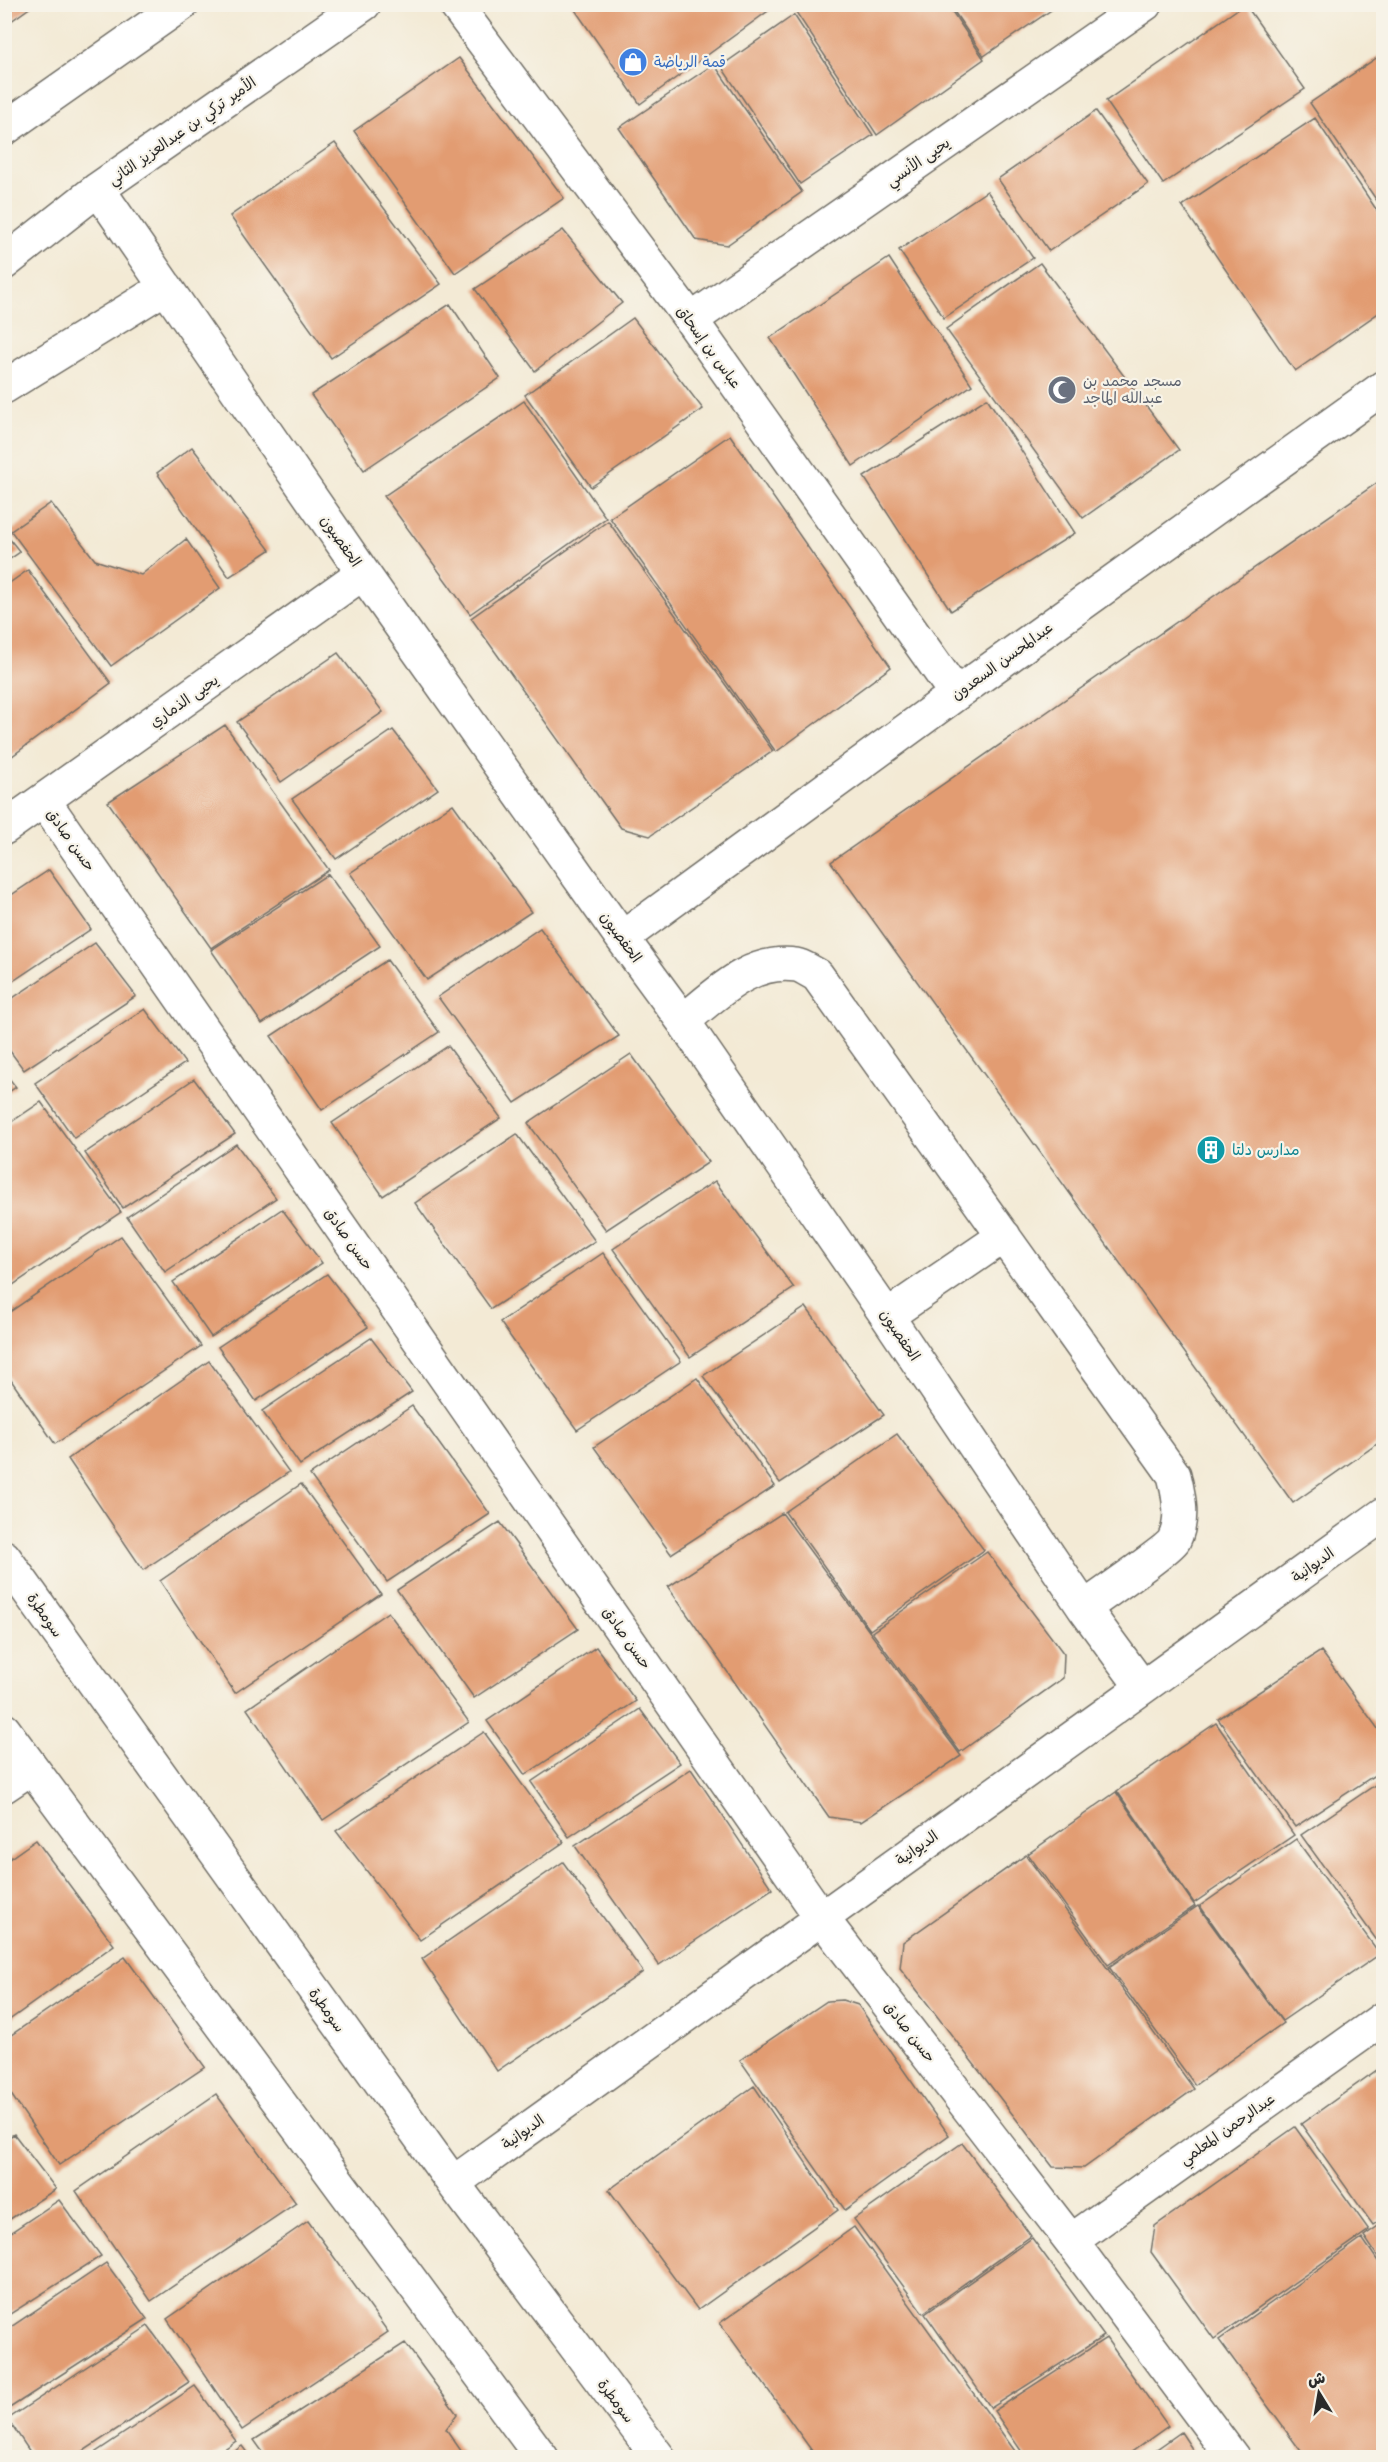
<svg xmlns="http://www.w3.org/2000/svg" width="1388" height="2462" font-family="'Playpen Sans','Playpen Sans Arabic',sans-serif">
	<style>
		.building { fill: #e29c72 }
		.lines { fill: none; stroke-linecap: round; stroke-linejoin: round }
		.minor-casing { stroke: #716e66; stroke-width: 36 }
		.minor { stroke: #fff; stroke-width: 33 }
		.labels { text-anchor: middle; stroke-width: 4.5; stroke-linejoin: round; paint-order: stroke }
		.shop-label { font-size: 15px; fill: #366cbe; stroke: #f7f3e8; text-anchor: start }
		.street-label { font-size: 15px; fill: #2b2b2b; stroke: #f7f3e8 }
		.worship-label { font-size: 15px; fill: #5b616d; stroke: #f7f3e8; text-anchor: start }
		.culture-label { font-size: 15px; fill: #0d838f; stroke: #f7f3e8; text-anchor: start }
	</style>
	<rect width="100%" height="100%" fill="#f7f3e8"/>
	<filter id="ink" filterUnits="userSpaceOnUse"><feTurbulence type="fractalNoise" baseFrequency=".0167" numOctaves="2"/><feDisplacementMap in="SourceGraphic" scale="12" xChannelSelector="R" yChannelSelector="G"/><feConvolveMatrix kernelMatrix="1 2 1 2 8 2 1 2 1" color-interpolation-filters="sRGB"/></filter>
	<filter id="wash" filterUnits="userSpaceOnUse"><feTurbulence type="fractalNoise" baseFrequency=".008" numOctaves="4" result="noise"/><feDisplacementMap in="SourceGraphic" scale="24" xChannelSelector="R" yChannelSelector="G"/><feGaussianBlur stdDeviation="1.35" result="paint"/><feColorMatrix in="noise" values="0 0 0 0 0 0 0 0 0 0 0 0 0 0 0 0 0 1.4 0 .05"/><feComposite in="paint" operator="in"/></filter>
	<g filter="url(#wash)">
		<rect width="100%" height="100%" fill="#f3ead5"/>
		<g id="blocks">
			<path class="building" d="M 4,4 L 35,4 L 4,26 Z
				M 571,4 L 774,4 L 775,6 L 640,104 Z
				M 800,4 L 947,4 L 984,59 L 877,135 L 794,9 Z
				M 949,4 L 1060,4 L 984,56 Z
				M 1245,4 L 1305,89 L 1163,184 L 1106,101 Z
				M 794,15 L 873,135 L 800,184 L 721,66 Z
				M 1384,53 L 1384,211 L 1310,103 Z
				M 459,58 L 564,198 L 455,273 L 354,131 Z
				M 714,64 L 802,192 L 727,245 L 696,240 L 619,128 Z
				M 1096,111 L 1148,184 L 1049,251 L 998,179 Z
				M 1315,118 L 1384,221 L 1384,309 L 1295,371 L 1182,206 Z
				M 335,143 L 441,284 L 331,358 L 230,216 Z
				M 987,191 L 1033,258 L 944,318 L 899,250 Z
				M 563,230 L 622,303 L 535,371 L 475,289 Z
				M 889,258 L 972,385 L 853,466 L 770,338 Z
				M 1040,263 L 1179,450 L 1083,518 L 946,329 Z
				M 450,304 L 500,378 L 364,470 L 311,395 Z
				M 633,318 L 703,409 L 591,487 L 525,395 Z
				M 987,398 L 1075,533 L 951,611 L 864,477 Z
				M 524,401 L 606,518 L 470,614 L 384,496 Z
				M 730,435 L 891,667 L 776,752 L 610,518 Z
				M 192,447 L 270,550 L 229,577 L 157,473 Z
				M 1384,478 L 1384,1439 L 1293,1503 L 831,862 Z
				M 51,503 L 95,560 L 141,575 L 186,539 L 220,588 L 111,666 L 11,531 Z
				M 608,521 L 773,751 L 650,836 L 621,828 L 471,618 Z
				M 4,532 L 20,552 L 4,563 Z
				M 28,570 L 111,683 L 4,762 L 4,587 Z
				M 338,653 L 383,712 L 281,782 L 237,722 Z
				M 225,725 L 329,870 L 211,948 L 108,802 Z
				M 393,730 L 438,789 L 336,859 L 292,799 Z
				M 453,804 L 531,912 L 427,980 L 350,873 Z
				M 49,870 L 91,929 L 4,987 L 4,900 Z
				M 328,874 L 380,946 L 262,1024 L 211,950 Z
				M 540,928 L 619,1036 L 515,1103 L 438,997 Z
				M 95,943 L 136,996 L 24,1070 L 4,1043 L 4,1004 Z
				M 387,960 L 439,1032 L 322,1110 L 271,1036 Z
				M 145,1009 L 185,1063 L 74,1138 L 35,1083 Z
				M 448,1046 L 501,1118 L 383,1196 L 332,1123 Z
				M 631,1054 L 709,1162 L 606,1230 L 528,1123 Z
				M 4,1072 L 16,1087 L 4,1095 Z
				M 194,1079 L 235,1134 L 123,1208 L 85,1153 Z
				M 41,1102 L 121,1212 L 4,1291 L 4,1127 Z
				M 517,1134 L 595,1241 L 491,1309 L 415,1203 Z
				M 236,1144 L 276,1198 L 165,1272 L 127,1217 Z
				M 715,1181 L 794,1288 L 690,1357 L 613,1249 Z
				M 282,1209 L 322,1263 L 211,1337 L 173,1282 Z
				M 121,1236 L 201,1346 L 55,1444 L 4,1370 L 4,1316 Z
				M 603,1253 L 681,1361 L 577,1430 L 500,1322 Z
				M 327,1274 L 368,1327 L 256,1401 L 218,1347 Z
				M 806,1307 L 884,1415 L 780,1483 L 703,1376 Z
				M 371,1338 L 412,1392 L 300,1465 L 262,1411 Z
				M 209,1361 L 289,1472 L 143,1570 L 68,1459 Z
				M 697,1378 L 775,1486 L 671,1554 L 594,1447 Z
				M 412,1406 L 490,1514 L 387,1582 L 310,1475 Z
				M 897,1434 L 984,1550 L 870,1630 L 785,1512 Z
				M 301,1484 L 381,1594 L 235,1693 L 160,1581 Z
				M 782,1513 L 961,1756 L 861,1822 L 829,1817 L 668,1587 Z
				M 500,1522 L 578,1629 L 474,1698 L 397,1590 Z
				M 987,1552 L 1064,1654 L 1063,1678 L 960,1752 L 872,1632 Z
				M 388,1612 L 469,1722 L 323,1820 L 247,1709 Z
				M 596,1647 L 636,1701 L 525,1775 L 487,1721 Z
				M 1321,1651 L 1384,1737 L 1384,1769 L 1295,1827 L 1218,1719 Z
				M 640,1709 L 680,1763 L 569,1837 L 531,1782 Z
				M 1216,1723 L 1294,1835 L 1194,1903 L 1117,1791 Z
				M 484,1732 L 564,1842 L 420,1940 L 336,1831 Z
				M 691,1769 L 772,1889 L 659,1965 L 575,1846 Z
				M 1384,1779 L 1384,1938 L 1378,1942 L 1301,1835 Z
				M 1116,1792 L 1195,1906 L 1108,1965 L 1028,1854 Z
				M 1296,1839 L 1380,1954 L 1282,2021 L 1200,1906 Z
				M 36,1840 L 114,1945 L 5,2023 L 5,1862 Z
				M 1026,1855 L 1194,2089 L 1084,2168 L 1053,2167 L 900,1968 L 903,1942 Z
				M 563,1862 L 643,1972 L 497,2071 L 422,1959 Z
				M 1198,1906 L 1283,2023 L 1195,2085 L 1109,1967 Z
				M 125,1957 L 205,2067 L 59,2165 L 4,2084 L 4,2040 Z
				M 842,2000 L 858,2005 L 949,2135 L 845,2210 L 740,2060 L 827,2001 Z
				M 1384,2065 L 1384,2217 L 1373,2225 L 1301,2124 Z
				M 754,2086 L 838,2210 L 698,2310 L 609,2190 Z
				M 216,2094 L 296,2203 L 151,2301 L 76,2191 Z
				M 1295,2127 L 1369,2230 L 1214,2339 L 1151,2252 L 1155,2226 Z
				M 14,2134 L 56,2189 L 4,2223 L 4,2140 Z
				M 962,2143 L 1031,2236 L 923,2313 L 854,2219 Z
				M 59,2200 L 101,2256 L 4,2318 L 4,2237 Z
				M 308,2221 L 388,2332 L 242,2430 L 167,2319 Z
				M 1384,2222 L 1384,2266 L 1364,2236 Z
				M 854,2227 L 1020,2458 L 817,2458 L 720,2323 Z
				M 1032,2238 L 1104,2336 L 991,2408 L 925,2314 Z
				M 1362,2238 L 1384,2270 L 1384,2458 L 1306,2458 L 1219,2340 Z
				M 106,2263 L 147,2319 L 5,2411 L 5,2331 Z
				M 148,2326 L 189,2382 L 73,2458 L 34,2458 L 8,2419 Z
				M 1106,2338 L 1168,2426 L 1123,2458 L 1026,2458 L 994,2411 Z
				M 405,2343 L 457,2414 L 446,2429 L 466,2458 L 267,2458 L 254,2440 Z
				M 195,2386 L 236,2441 L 211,2458 L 87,2458 Z
				M 1181,2432 L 1198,2458 L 1144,2458 Z
				M 242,2446 L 251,2458 L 225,2458 Z"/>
		</g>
	</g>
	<g filter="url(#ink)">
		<use href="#blocks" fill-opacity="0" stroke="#716e66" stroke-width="1.5"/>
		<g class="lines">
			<g class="minor-casing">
				<path id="minor" d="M 455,4 L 691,320 L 956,694
					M 4,129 L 182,4
					M 98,189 L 363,573 L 622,938 L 683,1021 L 887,1316 L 1084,1608 L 1142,1687
					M 4,263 L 98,189 L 364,4
					M 691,320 L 1145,4
					M 4,387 L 166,287
					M 44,801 L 821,1917 L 1071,2241 L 1233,2458
					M 4,828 L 363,573
					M 622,938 L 956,694 L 1384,387
					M 683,1021 C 716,995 750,958 796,965 C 803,966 810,972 817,975 L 1174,1475 C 1179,1496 1184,1520 1174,1540 C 1169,1549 1098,1598 1084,1608
					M 887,1316 L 1004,1236
					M 4,1557 L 453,2183 L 659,2458
					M 4,1730 L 542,2458
					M 4,1786 L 31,1768
					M 453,2183 L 1384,1514
					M 1071,2241 L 1384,2018"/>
			</g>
			<use href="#minor" class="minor"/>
		</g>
	</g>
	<defs>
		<g id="shop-disc" transform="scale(1.5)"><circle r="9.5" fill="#3f7fe0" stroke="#f7f3e8"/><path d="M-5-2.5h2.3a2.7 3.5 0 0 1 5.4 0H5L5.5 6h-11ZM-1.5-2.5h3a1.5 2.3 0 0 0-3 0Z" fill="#fff"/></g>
		<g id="mosque-disc" transform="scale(1.5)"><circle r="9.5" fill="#6b7280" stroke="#f7f3e8"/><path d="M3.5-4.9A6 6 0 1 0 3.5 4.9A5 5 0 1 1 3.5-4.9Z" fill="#fff"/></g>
		<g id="building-disc" transform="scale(1.5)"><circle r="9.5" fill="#0f9aa8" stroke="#f7f3e8"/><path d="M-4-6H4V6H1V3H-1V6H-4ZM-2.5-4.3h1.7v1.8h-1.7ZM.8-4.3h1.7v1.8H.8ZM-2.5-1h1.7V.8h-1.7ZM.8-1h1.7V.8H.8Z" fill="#fff"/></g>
	</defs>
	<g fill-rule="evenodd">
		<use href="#shop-disc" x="633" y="62"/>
		<use href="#mosque-disc" x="1062" y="390"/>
		<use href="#building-disc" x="1211" y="1150"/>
	</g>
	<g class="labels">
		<g class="shop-label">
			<text x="654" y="67">قمة الرياضة</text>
		</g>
		<g class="street-label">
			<text transform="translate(182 131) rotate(-35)" y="5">الأمير تركي بن عبدالعزيز الثاني</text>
			<text transform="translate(918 162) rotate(-35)" y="5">يحيى الأنسي</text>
			<text transform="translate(709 347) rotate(54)" y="5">عباس بن إسحاق</text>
			<text transform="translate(341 541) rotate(55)" y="5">الحفصيون</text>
			<text transform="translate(1002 661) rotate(-36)" y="5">عبدالمحسن السعدون</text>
			<text transform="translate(184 701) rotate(-35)" y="5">يحيى الذماري</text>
			<text transform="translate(71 840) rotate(55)" y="5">حسن صادق</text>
			<text transform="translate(621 937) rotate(54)" y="5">الحفصيون</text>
			<text transform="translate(349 1239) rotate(55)" y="5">حسن صادق</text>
			<text transform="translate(900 1335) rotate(56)" y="5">الحفصيون</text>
			<text transform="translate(1313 1565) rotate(-36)" y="5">الديوانية</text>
			<text transform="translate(45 1615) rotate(55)" y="5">سومطرة</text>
			<text transform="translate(627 1638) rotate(55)" y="5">حسن صادق</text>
			<text transform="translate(917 1848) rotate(-36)" y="5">الديوانية</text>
			<text transform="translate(327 2010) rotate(54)" y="5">سومطرة</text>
			<text transform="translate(910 2032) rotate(52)" y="5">حسن صادق</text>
			<text transform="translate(1227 2129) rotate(-35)" y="5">عبدالرحمن المعلمي</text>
			<text transform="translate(523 2132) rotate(-36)" y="5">الديوانية</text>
			<text transform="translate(616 2401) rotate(53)" y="5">سومطرة</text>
		</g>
		<g class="worship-label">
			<text x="1083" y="386">مسجد محمد بن<tspan x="1083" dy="17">عبدالله الماجد</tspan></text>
		</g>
		<g class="culture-label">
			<text x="1232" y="1155">مدارس دلتا</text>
		</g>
	</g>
	<rect width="1388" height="2462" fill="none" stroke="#f7f3e8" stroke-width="24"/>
	<g transform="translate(1319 2393) rotate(349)" stroke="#f7f3e8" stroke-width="4.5" paint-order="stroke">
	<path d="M0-4.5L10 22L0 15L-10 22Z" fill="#2b2b2b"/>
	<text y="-9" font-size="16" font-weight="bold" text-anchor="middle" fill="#2b2b2b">ش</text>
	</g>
</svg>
